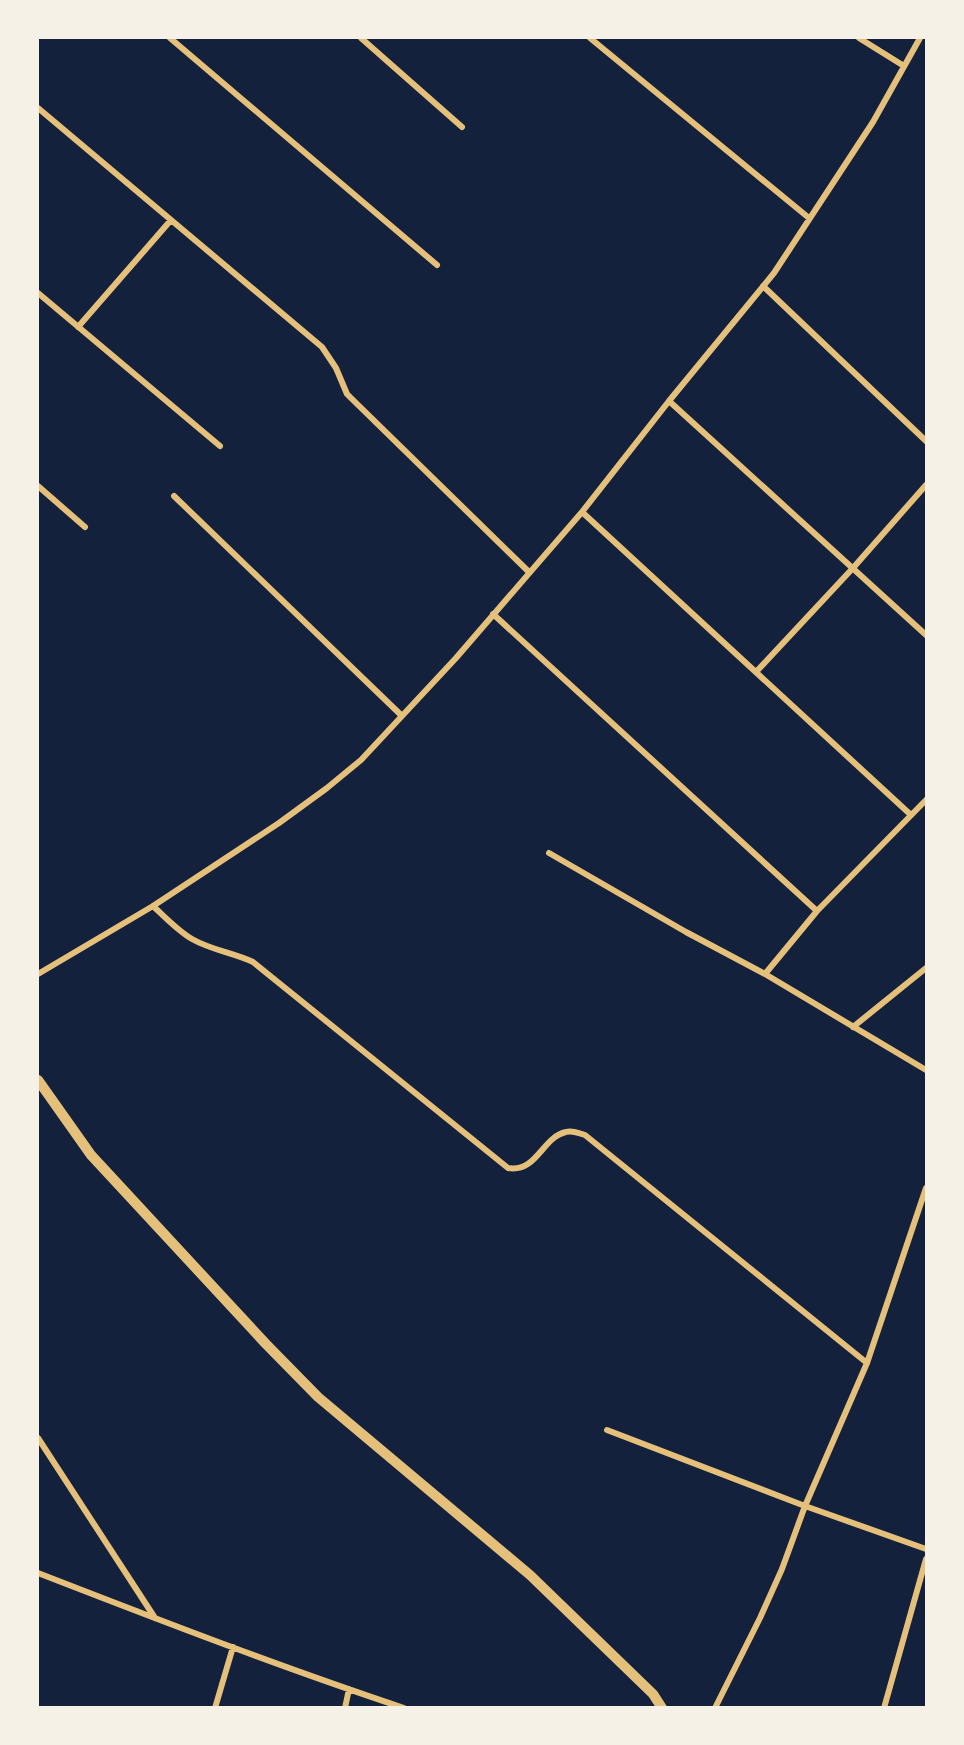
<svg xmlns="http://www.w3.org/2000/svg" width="964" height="1745" font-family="Manrope,sans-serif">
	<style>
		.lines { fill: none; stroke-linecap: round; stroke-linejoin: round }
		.minor { stroke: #e5c07b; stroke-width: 6 }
		.tertiary { stroke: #e5c07b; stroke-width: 10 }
	</style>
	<rect width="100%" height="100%" fill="#14213d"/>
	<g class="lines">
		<path class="minor" d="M 170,38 L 437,265
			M 361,38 L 462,127
			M 590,38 L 809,218
			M 859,38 L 904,66
			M 38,108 L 322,347 L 336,368 L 347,394 L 353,400 L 529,572
			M 763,286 L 926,441
			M 38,293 L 220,446
			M 78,327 L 171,220
			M 669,401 L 926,635
			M 38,486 L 85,527
			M 174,496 L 401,715
			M 582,512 L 911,815
			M 493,614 L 817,911
			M 756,672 L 853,568 L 926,485
			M 549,853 L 686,932 L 765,974 L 926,1070
			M 153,906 C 165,917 178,931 192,939 C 211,950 234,953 253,962 L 508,1168 C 537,1173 542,1137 566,1132 C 572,1130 579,1133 585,1135 L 867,1363
			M 38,974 L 153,906 L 279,823 L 327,788 L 361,760 L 456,658 L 582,512 L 669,401 L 774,273 L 873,122 L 920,38
			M 765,974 L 817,911 L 926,800
			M 853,1027 L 926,968
			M 607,1430 L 805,1506 L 926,1549
			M 38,1438 L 155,1618
			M 38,1573 C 159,1620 281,1667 404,1708
			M 215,1708 L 233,1647
			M 345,1708 L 349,1689
			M 715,1708 L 760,1618 L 782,1569 L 805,1506 L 867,1363 L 926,1188
			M 884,1708 L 926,1559"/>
		<path class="tertiary" d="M 38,1080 L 91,1155 L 266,1344 L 318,1397 L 530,1575 L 653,1694 L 662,1708"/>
	</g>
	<rect width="964" height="1745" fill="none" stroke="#f6f1e7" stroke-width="78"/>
</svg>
